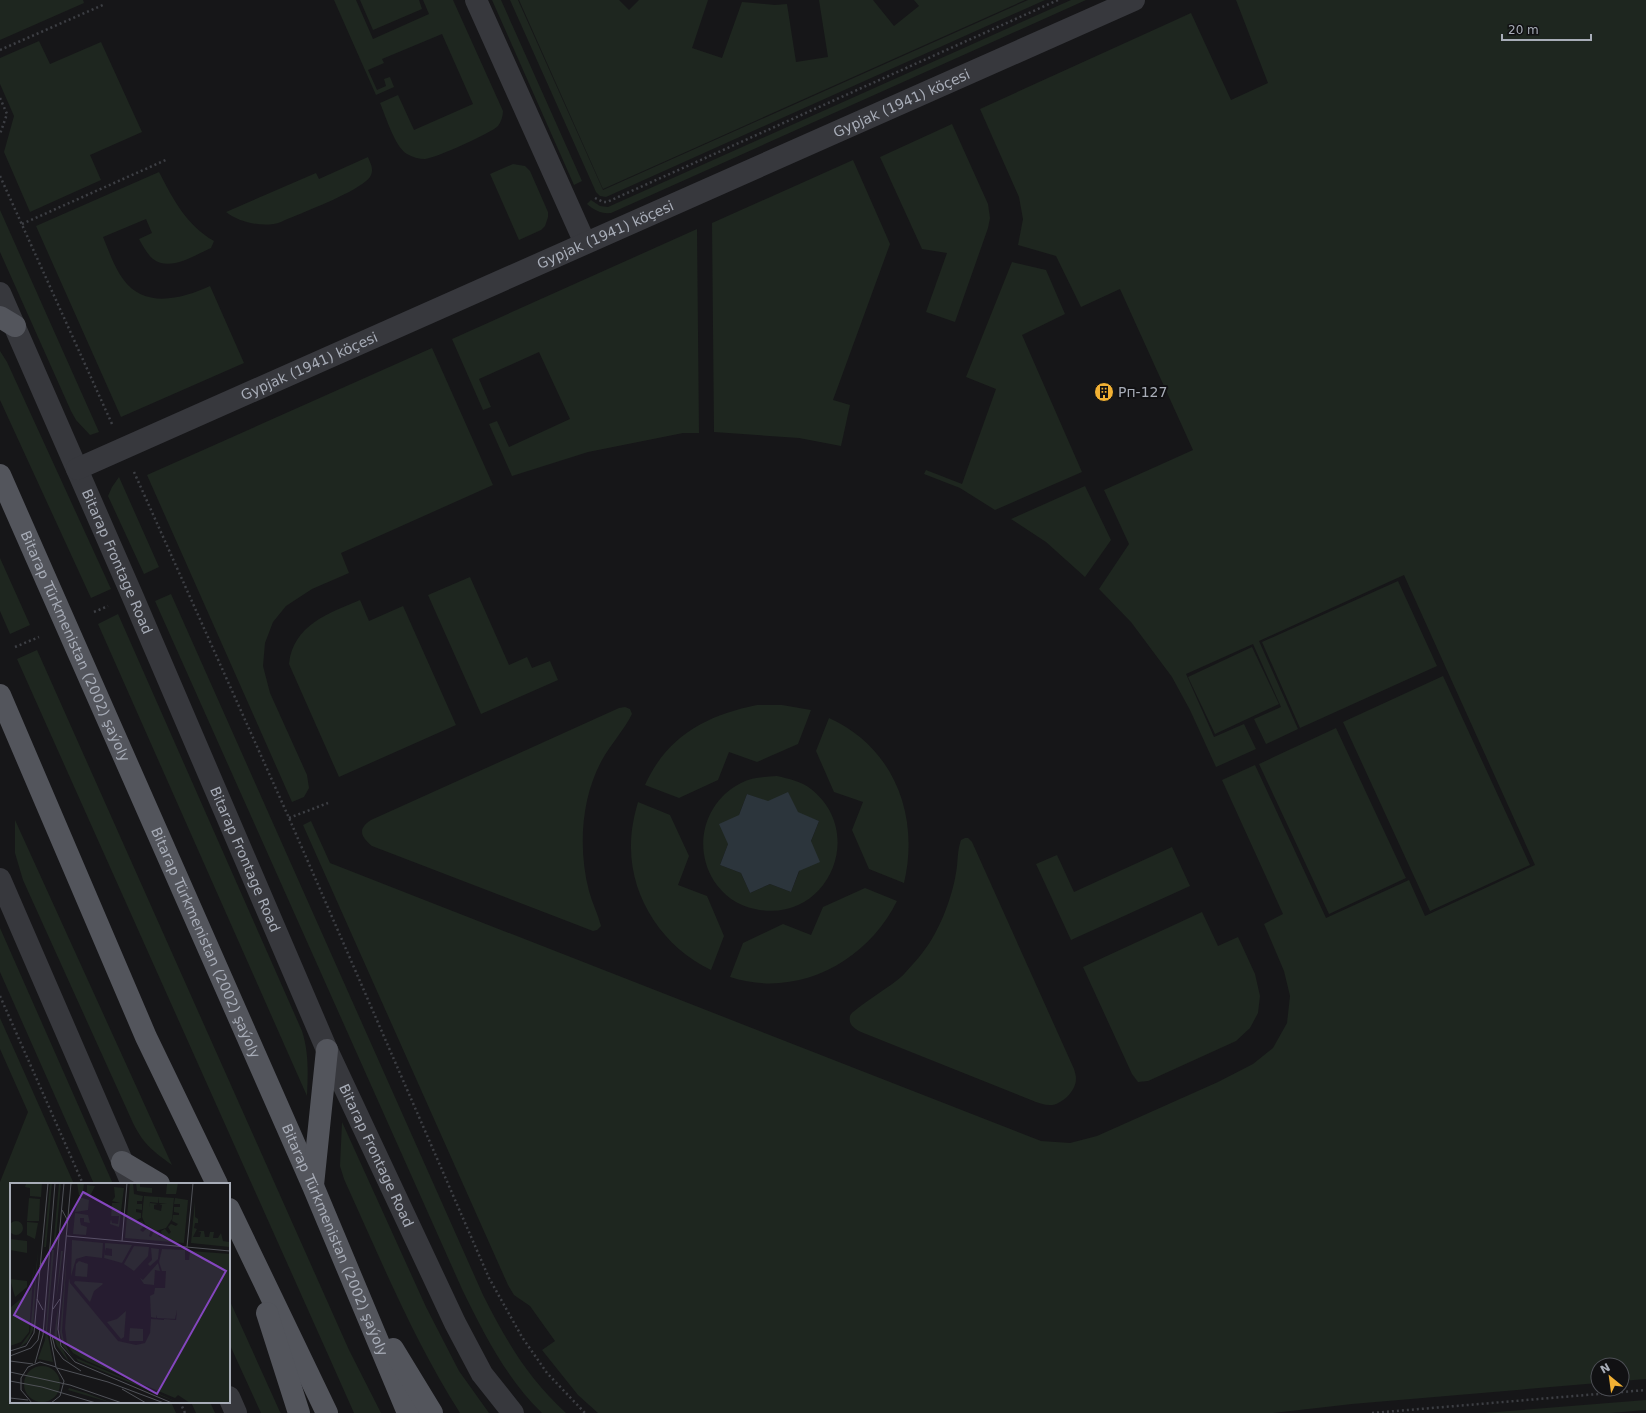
<svg xmlns="http://www.w3.org/2000/svg" width="1646" height="1413" font-family="'DejaVu Sans',sans-serif">
	<style>
		.green { fill: #1e261f; fill-rule: evenodd }
		.water { fill: #2c353c }
		.lines { fill: none; stroke-linecap: round; stroke-linejoin: round }
		.path { stroke: #3d3f44; stroke-width: 2.5; stroke-dasharray: 2 3; stroke-linecap: butt }
		.street { stroke: #37383d; stroke-width: 22 }
		.primary { stroke: #53555c; stroke-width: 22 }
		.labels { text-anchor: middle; stroke-width: 4; stroke-linejoin: round; paint-order: stroke }
		.street-label { font-size: 14px; fill: #a8adb8; stroke: #111113 }
		.poi-label { font-size: 14px; fill: #a8adb8; stroke: #111113; text-anchor: start }
		.inset-road { fill: none; stroke: #505258; stroke-width: 1 }
		.view { fill: #8446be; fill-opacity: 0.15; stroke: #8446be; stroke-width: 2 }
		.inset-edge { fill: none; stroke: #a8adb8; stroke-width: 2 }
	</style>
	<rect width="100%" height="100%" fill="#161618"/>
	<path class="green" d="M 0,0 L 83,0 L 84,3 L 0,40 Z
		M 334,0 L 356,0 L 373,39 L 429,14 L 423,0 L 453,0 L 503,111 C 503,116 501,122 498,126 C 491,133 436,158 425,159 C 419,159 412,157 407,154 C 395,147 386,117 380,103 L 398,95 L 414,130 L 473,104 L 442,34 L 382,59 L 384,63 L 368,70 L 377,90 L 386,86 L 384,79 L 390,77 L 394,87 L 376,95 Z
		M 360,0 L 419,0 L 422,9 L 373,30 Z
		M 492,0 L 501,0 L 582,181 L 574,185 Z
		M 510,0 L 518,0 L 603,190 L 1028,0 L 1045,0 L 606,197 L 600,196 L 596,192 Z
		M 519,0 L 619,0 L 629,10 L 639,0 L 708,0 L 692,48 L 722,58 L 742,2 L 775,5 L 787,4 L 796,62 L 828,57 L 819,0 L 873,0 L 894,26 L 919,6 L 914,0 L 1025,0 L 603,189 Z
		M 1071,0 L 1086,0 L 611,213 C 601,214 594,210 587,204 L 591,200 L 600,206 L 608,207 Z
		M 1236,0 L 1646,0 L 1646,1379 L 1622,1381 L 1622,1365 L 1598,1365 L 1598,1383 L 1352,1404 L 1273,1413 L 598,1413 L 578,1395 L 542,1350 L 555,1341 L 530,1306 L 514,1295 L 508,1285 L 303,825 L 311,821 L 330,863 L 1041,1141 L 1070,1143 L 1097,1136 L 1218,1082 L 1253,1064 L 1273,1048 L 1287,1023 L 1290,996 L 1284,971 L 1264,924 L 1283,914 L 1222,780 L 1255,765 L 1326,918 L 1409,880 L 1425,916 L 1535,865 L 1404,575 L 1259,641 L 1298,729 L 1266,744 L 1254,719 L 1281,707 L 1253,644 L 1186,674 L 1214,737 L 1244,724 L 1256,749 L 1216,767 L 1190,710 L 1172,677 L 1131,622 L 1099,589 L 1129,544 L 1104,490 L 1193,450 L 1120,289 L 1081,307 L 1056,256 L 1018,245 L 1023,219 L 1019,197 L 980,109 L 1191,13 L 1231,100 L 1268,83 Z
		M 39,41 L 50,64 L 101,42 L 142,132 L 90,155 L 101,180 L 30,212 L 4,152 L 14,116 L 0,84 L 0,58 Z
		M 952,124 L 988,204 L 990,218 L 988,228 L 955,322 L 926,312 L 947,253 L 922,249 L 880,157 Z
		M 368,157 C 370,163 374,168 371,175 C 365,190 298,214 281,222 C 265,228 240,223 226,212 L 316,173 L 319,179 Z
		M 853,160 L 890,244 L 833,400 L 850,405 L 841,446 L 799,438 L 714,432 L 712,223 Z
		M 513,164 L 525,166 L 530,171 L 548,212 L 548,217 L 545,226 L 541,230 L 519,240 L 490,174 Z
		M 159,172 C 173,199 186,225 214,241 L 211,248 C 195,255 170,272 153,259 C 147,254 143,246 139,239 L 152,233 L 146,219 L 103,237 C 109,251 114,267 123,279 C 144,309 182,299 210,286 L 244,363 L 121,417 L 36,226 Z
		M 0,210 L 99,432 L 90,435 L 76,420 L 71,411 L 0,252 Z
		M 697,229 L 699,433 L 683,433 L 588,452 L 512,476 L 489,424 L 497,421 L 509,447 L 570,419 L 539,352 L 479,379 L 491,407 L 483,410 L 452,339 Z
		M 1012,262 L 1046,270 L 1065,314 L 1022,335 L 1082,472 L 995,510 L 960,488 L 924,474 L 926,470 L 962,484 L 996,389 L 966,377 Z
		M 432,348 L 493,485 L 341,553 L 349,573 L 312,589 L 286,606 L 273,622 L 265,643 L 263,666 L 270,693 L 307,775 L 309,788 L 304,797 L 292,802 L 147,475 Z
		M 0,351 L 7,362 L 111,589 L 91,598 L 0,400 Z
		M 119,477 L 159,567 L 144,574 L 108,496 L 112,487 Z
		M 1085,486 L 1111,540 L 1085,577 L 1046,542 L 1011,519 Z
		M 0,558 L 30,625 L 10,634 L 0,611 Z
		M 470,577 L 509,665 L 527,657 L 532,668 L 550,661 L 558,680 L 481,714 L 428,595 Z
		M 1398,581 L 1437,666 L 1300,728 L 1262,642 Z
		M 171,594 L 483,1295 C 507,1342 527,1377 566,1413 L 542,1413 C 506,1378 484,1334 462,1289 L 155,601 Z
		M 360,600 L 369,621 L 403,606 L 456,725 L 339,777 L 289,664 C 293,625 329,613 360,600 Z
		M 118,614 L 302,1031 C 309,1053 308,1073 307,1096 L 98,624 Z
		M 1252,647 L 1279,704 L 1215,734 L 1188,677 Z
		M 37,650 L 349,1350 L 381,1413 L 354,1413 L 330,1359 L 17,659 Z
		M 1443,676 L 1530,865 L 1430,911 L 1343,722 Z
		M 757,705 L 782,705 L 811,710 L 798,744 L 757,762 L 729,752 L 718,780 L 679,798 L 645,785 C 667,736 707,715 757,705 Z
		M 625,707 L 630,709 L 632,714 C 624,730 611,744 602,760 C 581,798 578,849 589,891 C 592,903 598,914 601,926 L 597,930 L 593,931 L 372,846 C 361,837 357,829 371,820 L 619,708 Z
		M 829,718 C 894,747 920,816 904,883 L 869,869 L 852,830 L 863,802 L 834,792 L 816,751 Z
		M 1336,728 L 1406,878 L 1329,914 L 1259,764 Z
		M 777,776 C 789,779 801,781 811,789 C 868,834 826,925 755,909 C 738,906 723,895 714,881 C 692,846 705,801 741,783 C 752,777 765,777 777,776 ZM 747,794 L 819,821 L 791,892 L 770,884 L 750,893 L 741,873 L 720,865 Z
		M 638,802 L 670,815 L 689,856 L 678,885 L 707,896 L 724,936 L 711,970 C 664,948 630,898 631,845 C 631,830 634,816 638,802 Z
		M 15,820 L 172,1165 C 153,1151 144,1145 133,1123 L 23,880 L 15,853 Z
		M 965,838 L 968,838 L 972,842 L 1074,1069 C 1075,1072 1076,1076 1076,1079 C 1076,1091 1061,1106 1049,1105 C 1045,1105 1040,1103 1036,1102 L 861,1032 C 855,1029 848,1025 850,1016 C 852,1009 896,984 905,973 C 911,966 918,959 923,952 C 939,932 952,898 956,873 C 958,862 957,851 961,840 Z
		M 1172,847 L 1190,886 L 1071,940 L 1036,864 L 1057,855 L 1074,892 Z
		M 865,888 L 897,901 C 867,962 797,999 730,977 L 743,943 L 783,924 L 811,935 L 823,907 Z
		M 1202,912 L 1218,946 L 1238,937 L 1255,974 L 1260,996 L 1258,1013 L 1250,1028 L 1236,1041 L 1148,1081 L 1138,1082 L 1132,1074 L 1083,967 Z
		M 0,928 L 113,1184 L 94,1184 L 0,972 Z
		M 0,1018 L 74,1184 L 11,1184 L 11,1402 L 171,1402 L 176,1413 L 0,1413 L 0,1182 L 28,1112 L 0,1049 Z
		M 342,1122 L 426,1307 L 459,1371 L 489,1413 L 460,1413 C 413,1339 380,1258 344,1179 L 340,1166 Z
		M 229,1299 L 280,1412 L 281,1413 L 261,1413 L 229,1343 Z
		M 1646,1400 L 1646,1410 L 1610,1413 L 1484,1413 Z
		M 191,1402 L 210,1402 L 215,1413 L 196,1413 Z"/>
	<path class="water" d="M 788,792 L 798,812 L 819,821 L 811,841 L 820,862 L 799,871 L 791,892 L 770,884 L 750,893 L 741,873 L 720,865 L 728,844 L 719,824 L 739,815 L 747,794 L 768,801 Z"/>
	<g class="lines">
		<path class="path" d="M 0,50 L 103,5
			M 0,98 L 7,114 L 0,134
			M 0,176 L 112,424
			M 595,198 L 603,202 L 607,202 L 1058,0
			M 22,224 L 168,159
			M 134,472 L 289,818 L 489,1278 L 522,1337 L 547,1373 L 585,1413
			M 94,612 L 108,606
			M 15,647 L 39,637
			M 289,818 L 328,803
			M 0,996 L 83,1184
			M 180,1402 L 185,1413
			M 1372,1413 L 1646,1390"/>
		<g class="street">
			<path d="M 476,0 L 585,243"/>
			<path id="s1" d="M 0,293 L 132,595 L 327,1050 L 455,1323 L 482,1374 L 513,1413"/>
			<path id="s2" d="M 77,469 L 1134,0"/>
			<path d="M 0,879 L 132,1184"/>
			<path d="M 229,1397 L 236,1413"/>
		</g>
		<g class="primary">
			<path d="M 0,317 L 15,326"/>
			<path id="s3" d="M 0,475 L 313,1186 L 408,1413"/>
			<path d="M 0,695 L 146,1037 L 217,1184"/>
			<path d="M 122,1162 L 159,1184"/>
			<path d="M 313,1185 L 327,1050"/>
			<path d="M 229,1209 L 327,1413"/>
			<path d="M 267,1313 L 299,1413"/>
			<path d="M 393,1349 L 432,1413"/>
		</g>
	</g>
	<defs>
		<g id="building-disc" transform="scale(1)"><circle r="9.5" fill="#f2b134" stroke="#111113"/><path d="M-4-6H4V6H1V3H-1V6H-4ZM-2.5-4.3h1.7v1.8h-1.7ZM.8-4.3h1.7v1.8H.8ZM-2.5-1h1.7V.8h-1.7ZM.8-1h1.7V.8H.8Z" fill="#111"/></g>
	</defs>
	<g fill-rule="evenodd">
		<use href="#building-disc" x="1104" y="392"/>
	</g>
	<g class="labels">
		<g class="street-label">
			<text dy="5" stroke="none"><textPath href="#s2" startOffset="902">Gypjak (1941) köçesi</textPath></text>
			<text dy="5" stroke="none"><textPath href="#s2" startOffset="578">Gypjak (1941) köçesi</textPath></text>
			<text dy="5" stroke="none"><textPath href="#s2" startOffset="254">Gypjak (1941) köçesi</textPath></text>
			<text dy="5" stroke="none"><textPath href="#s1" startOffset="293">Bitarap Frontage Road</textPath></text>
			<text dy="5" stroke="none"><textPath href="#s3" startOffset="187">Bitarap Türkmenistan (2002) şaýoly</textPath></text>
			<text dy="5" stroke="none"><textPath href="#s1" startOffset="617">Bitarap Frontage Road</textPath></text>
			<text dy="5" stroke="none"><textPath href="#s3" startOffset="511">Bitarap Türkmenistan (2002) şaýoly</textPath></text>
			<text dy="5" stroke="none"><textPath href="#s1" startOffset="941">Bitarap Frontage Road</textPath></text>
			<text dy="5" stroke="none"><textPath href="#s3" startOffset="835">Bitarap Türkmenistan (2002) şaýoly</textPath></text>
		</g>
		<g class="poi-label">
			<text x="1118" y="397">Рп-127</text>
		</g>
	</g>
	<g transform="translate(10 1183)">
		<rect width="220" height="220" fill="#161618"/>
		<path d="M 26,0 L 32,0 L 31,14 L 20,13 L 20,5 L 15,4 L 16,1 ZM 40,0 L 42,0 L 36,64 L 34,64 ZM 49,0 L 51,0 L 45,65 L 43,65 ZM 67,0 L 74,0 L 73,9 L 77,9 L 77,2 L 85,3 L 80,13 L 69,12 ZM 120,0 L 123,0 L 124,11 L 133,13 L 132,18 L 127,18 L 127,21 L 132,21 L 132,27 L 126,26 L 126,29 L 131,30 L 131,35 L 126,37 L 127,40 L 132,38 L 135,42 L 130,47 L 133,49 L 137,45 L 141,47 L 139,53 L 141,54 L 144,48 L 148,49 L 149,54 L 152,54 L 151,48 L 155,46 L 159,51 L 161,49 L 158,44 L 161,41 L 166,43 L 168,41 L 162,38 L 163,32 L 169,32 L 169,30 L 164,29 L 164,24 L 170,24 L 170,21 L 164,21 L 165,15 L 178,17 L 174,60 L 115,55 ZM 126,0 L 130,0 L 130,4 L 142,5 L 142,10 L 127,8 ZM 165,0 L 168,0 L 166,11 L 156,11 L 157,1 ZM 104,4 L 114,5 L 109,44 L 100,41 L 101,36 L 102,40 L 108,41 L 109,33 L 101,33 L 101,35 L 102,20 L 110,20 L 102,18 L 105,14 ZM 134,13 L 149,14 L 148,20 L 140,19 L 139,24 L 140,20 L 148,21 L 144,22 L 144,26 L 151,28 L 152,22 L 149,21 L 157,21 L 157,26 L 157,21 L 149,20 L 149,14 L 164,15 L 162,36 L 156,45 L 146,48 L 135,41 L 132,34 ZM 69,14 L 79,17 L 78,27 L 65,29 ZM 19,15 L 30,16 L 29,38 L 17,38 ZM 185,18 L 185,34 L 188,36 L 188,40 L 185,40 L 184,45 L 187,46 L 183,54 L 190,54 L 191,49 L 188,48 L 194,48 L 195,54 L 199,54 L 200,49 L 204,49 L 203,55 L 208,55 L 211,50 L 213,58 L 219,59 L 220,53 L 220,64 L 181,60 ZM 65,30 L 78,32 L 80,40 L 74,39 L 74,35 L 70,35 L 70,38 L 71,42 L 77,44 L 76,52 L 63,51 ZM-1 45a7 7 0 1 1 14 0a7 7 0 1 1-14 0ZM 17,39 L 28,40 L 25,56 L 17,52 ZM 0,56 L 17,58 L 17,70 L 0,67 ZM 62,57 L 93,60 L 92,75 L 76,73 L 66,76 L 61,93 ZM 95,60 L 122,62 L 112,80 L 94,75 L 95,69 L 95,72 L 102,73 L 102,66 L 96,65 L 95,68 ZM 124,63 L 139,64 L 138,73 L 124,88 L 114,81 ZM 141,65 L 149,66 L 148,76 L 140,83 L 138,81 L 142,77 ZM 28,66 L 23,147 L 17,159 L 9,165 L 20,150 ZM 152,66 L 175,67 L 175,77 L 179,77 L 180,68 L 220,71 L 220,220 L 180,220 L 168,212 L 165,215 L 77,178 L 63,170 L 57,161 L 55,145 L 59,95 L 60,100 L 108,158 L 126,162 L 135,160 L 140,150 L 141,136 L 154,137 L 153,157 L 154,136 L 166,137 L 167,127 L 165,136 L 147,135 L 147,132 L 146,135 L 141,134 L 140,113 L 144,111 L 145,105 L 155,105 L 156,88 L 152,88 L 149,79 ZM 42,67 L 44,67 L 37,148 L 43,179 L 28,176 L 35,157 ZM 51,68 L 53,68 L 46,119 ZM 57,69 L 52,149 L 54,159 L 62,174 L 53,163 L 50,149 ZM 69,78 L 78,81 L 77,94 L 65,93 L 66,81 ZM 148,80 L 150,88 L 145,87 L 144,102 L 134,101 L 130,95 L 133,97 ZM 24,82 L 19,149 L 11,159 L 0,163 L 0,125 L 21,107 ZM 0,96 L 17,98 L 17,104 L 5,114 ZM 65,98 L 92,100 L 93,101 L 84,108 L 80,119 L 64,100 ZM 48,123 L 47,154 L 59,179 L 47,163 L 44,155 ZM 116,128 L 114,154 L 111,156 L 97,139 L 107,136 ZM 120,145 L 133,146 L 133,158 L 119,158 ZM 66,175 L 121,198 L 169,220 L 68,178 ZM14 201a18 18 0 1 1 36 0a18 18 0 1 1-36 0ZM 59,205 L 76,210 L 102,220 L 58,207 Z" fill="#1e261f"/>
		<path class="inset-road" d="M 61,0 L 48,146 L 51,163 L 65,179 L 162,220M 52,27 L 58,38M 57,53 L 220,68M 112,58 L 117,0M 177,64 L 183,0M 30,83 L 38,71M 27,116 L 33,127M 43,126 L 50,116M 42,153 L 45,165 L 53,176 L 71,188M 0,168 L 16,163 L 24,150 L 38,0M 0,173 L 21,165 L 28,157 L 30,146M 0,178 L 23,181M 25,180 L 33,152 L 45,0M 46,184 L 40,152 L 54,0M 47,185 L 98,199 L 154,220M 0,189 L 60,202 L 112,220M 0,198 L 32,204 L 86,220M 112,206 L 136,220M 0,215 L 18,217M 22,220 L 11,207 L 11,195 L 18,184 L 30,179 L 46,184 L 54,198 L 50,213 L 41,220"/>
		<path class="view" d="M 73,9 L 216,88 L 147,211 L 4,132 Z"/>
		<rect width="220" height="220" class="inset-edge"/>
	</g>
	<g transform="translate(1610 1377) rotate(331)"><circle r="19" fill="#111113" stroke="#4d4f55"/>
	<path d="M0-3L7 15L0 10L-7 15Z" fill="#f2b134"/>
	<text y="-6" font-size="11" font-weight="bold" text-anchor="middle" fill="#a8adb8">N</text>
	</g>
	<path d="M1502 34v6h89v-6" fill="none" stroke="#a8adb8" stroke-width="2"/>
	<text x="1508" y="34" font-size="12" fill="#a8adb8" stroke="#111113" stroke-width="3" paint-order="stroke">20 m</text>
</svg>
